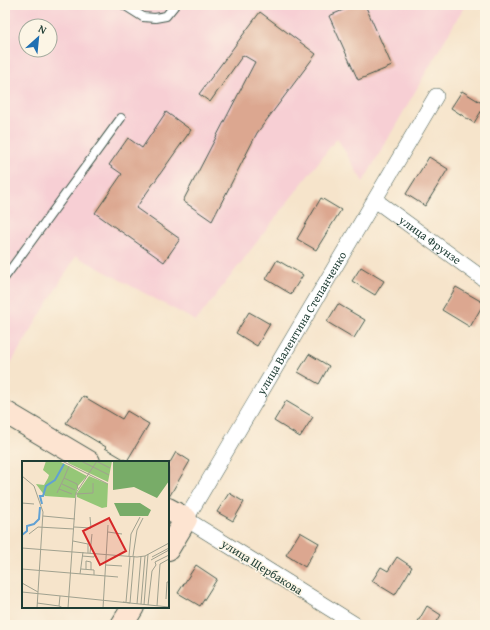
<svg xmlns="http://www.w3.org/2000/svg" width="490" height="630" font-family="'Gentium Book Plus',serif">
	<style>
		.built { fill: #f7cfd4; fill-rule: evenodd }
		.building { fill: #dca790 }
		.lines { fill: none; stroke-linecap: round; stroke-linejoin: round }
		.lane-casing { stroke: #3f564b; stroke-width: 10 }
		.street-casing { stroke: #3f564b; stroke-width: 16 }
		.secondary-casing { stroke: #3f564b; stroke-width: 24 }
		.lane { stroke: #fff; stroke-width: 8 }
		.street { stroke: #fff; stroke-width: 15 }
		.secondary { stroke: #fde4d1; stroke-width: 22 }
		.labels { text-anchor: middle; stroke-width: 3; stroke-linejoin: round; paint-order: stroke }
		.street-label { font-size: 12px; fill: #1f3d34; stroke: #fcf5e5 }
		.inset-river { fill: none; stroke: #61a1d3; stroke-width: 2 }
		.inset-road { fill: none; stroke: #a0a18f; stroke-width: 1 }
		.view { fill: #d62828; fill-opacity: 0.15; stroke: #d62828; stroke-width: 2 }
		.inset-edge { fill: none; stroke: #1f3d34; stroke-width: 2 }
	</style>
	<rect width="100%" height="100%" fill="#fcf5e5"/>
	<filter id="ink" filterUnits="userSpaceOnUse"><feTurbulence type="fractalNoise" baseFrequency=".025" numOctaves="2"/><feDisplacementMap in="SourceGraphic" scale="8" xChannelSelector="R" yChannelSelector="G"/><feConvolveMatrix kernelMatrix="1 2 1 2 8 2 1 2 1" color-interpolation-filters="sRGB"/></filter>
	<filter id="wash" filterUnits="userSpaceOnUse"><feTurbulence type="fractalNoise" baseFrequency=".012" numOctaves="4" result="noise"/><feDisplacementMap in="SourceGraphic" scale="16" xChannelSelector="R" yChannelSelector="G"/><feGaussianBlur stdDeviation="0.9" result="paint"/><feColorMatrix in="noise" values="0 0 0 0 0 0 0 0 0 0 0 0 0 0 0 0 0 1.4 0 .05"/><feComposite in="paint" operator="in"/></filter>
	<g filter="url(#wash)">
		<rect width="100%" height="100%" fill="#f6e4cb"/>
		<path class="built" d="M 5,5 L 465,5 L 363,182 L 337,138 L 196,321 L 76,256 L 5,373 ZM 26,26 L 50,26 L 50,50 L 26,50 Z"/>
		<g id="blocks">
			<path class="building" d="M 355,5 L 365,5 L 392,66 L 358,80 L 329,16 Z
				M 260,12 L 316,54 L 257,133 L 212,221 L 183,201 L 255,62 L 243,55 L 210,102 L 199,94 Z
				M 462,91 L 485,105 L 474,123 L 451,108 Z
				M 166,112 L 191,130 L 136,208 L 180,239 L 164,262 L 95,213 L 122,174 L 109,165 L 128,138 L 142,148 Z
				M 429,157 L 448,169 L 425,206 L 406,194 Z
				M 321,198 L 341,210 L 316,250 L 297,239 Z
				M 277,260 L 303,275 L 291,294 L 266,279 Z
				M 361,267 L 384,281 L 375,295 L 352,281 Z
				M 456,287 L 484,303 L 470,327 L 442,310 Z
				M 338,304 L 365,320 L 354,338 L 327,322 Z
				M 249,312 L 270,324 L 257,346 L 236,333 Z
				M 309,354 L 329,366 L 319,384 L 298,372 Z
				M 83,396 L 122,419 L 127,411 L 149,424 L 127,461 L 105,448 L 106,447 L 66,423 Z
				M 286,401 L 313,417 L 300,437 L 274,421 Z
				M 176,452 L 190,461 L 169,497 L 168,497 L 168,466 Z
				M 229,493 L 244,502 L 233,521 L 217,512 Z
				M 300,532 L 319,543 L 305,567 L 286,555 Z
				M 397,557 L 412,567 L 395,595 L 372,581 L 381,567 L 388,571 Z
				M 196,565 L 217,579 L 200,606 L 178,593 Z
				M 427,606 L 441,615 L 435,625 L 416,625 Z"/>
		</g>
	</g>
	<g filter="url(#ink)">
		<use href="#blocks" fill-opacity="0" stroke="#3f564b" stroke-width="1"/>
		<g class="lines">
			<g class="lane-casing">
				<path id="lane" d="M 124,5 L 143,17 L 155,18 L 166,16 L 175,5
					M 5,277 L 121,118"/>
			</g>
			<g class="street-casing">
				<g id="street">
					<path id="s1" d="M 375,200 L 485,280"/>
					<path id="s2" d="M 356,625 L 186,519 L 436,96"/>
				</g>
			</g>
			<g class="secondary-casing">
				<path id="secondary" d="M 5,412 L 89,462
					M 168,509 L 186,519 L 168,549
					M 122,625 L 133,607"/>
			</g>
			<use href="#lane" class="lane"/>
			<use href="#street" class="street"/>
			<use href="#secondary" class="secondary"/>
		</g>
	</g>
	<g class="labels">
		<g class="street-label">
			<text dy="4" stroke="none"><textPath href="#s1" startOffset="68">улица Фрунзе</textPath></text>
			<text dy="4" stroke="none"><textPath href="#s2" startOffset="428">улица Валентина Степанченко</textPath></text>
			<text transform="translate(262 567) rotate(32)" y="4">улица Щербакова</text>
		</g>
	</g>
	<g transform="translate(22 461)">
		<rect width="147" height="147" fill="#f6e4cb"/>
		<path d="M 24,0 L 37,0 L 65,15 L 56,25 L 53,37 L 23,35 L 14,23 L 22,24 L 26,17 L 27,14 L 21,9 ZM 47,0 L 90,0 L 86,21 L 46,2 ZM 67,15 L 86,23 L 85,46 L 80,47 L 55,36 L 55,32 Z" fill="#95c777"/>
		<path d="M 91,0 L 147,0 L 147,20 L 135,37 L 112,26 L 91,29 ZM 92,42 L 118,42 L 129,49 L 126,55 L 98,55 Z" fill="#78ac68"/>
		<path class="inset-river" d="M 20,43 L 18,35 L 21,35 L 24,25 L 33,19 L 42,3M 0,74 L 5,70 L 5,65 L 12,63 L 17,58 L 18,46"/>
		<path class="inset-road" d="M 40,0 L 86,23M 59,0 L 87,14M 74,0 L 88,7M 0,15 L 12,25 L 21,51 L 15,147M 42,17 L 47,5M 40,23 L 53,29M 37,28 L 50,33M 35,32 L 42,17 L 55,23 L 56,28M 54,33 L 71,32 L 71,22M 0,42 L 12,43M 21,55 L 53,58M 52,66 L 69,67 L 68,56M 86,71 L 100,73M 7,73 L 16,66 L 52,68M 51,80 L 66,83 L 66,92M 0,87 L 115,96 L 123,95 L 147,82M 68,92 L 70,73M 60,95 L 72,96 L 73,92M 107,95 L 109,73 L 118,56M 111,95 L 115,69 L 121,57M 130,96 L 147,87M 129,99 L 147,89M 84,104 L 100,105M 0,108 L 96,116M 59,108 L 72,109 L 72,114M 64,108 L 64,100 L 69,101 L 69,109M 58,113 L 61,91M 0,122 L 16,131M 0,131 L 147,146M 38,135 L 37,145 L 41,147M 144,138 L 145,121 L 147,121M 101,141 L 108,142 L 112,95M 104,141 L 108,95M 15,142 L 37,145M 115,143 L 119,95M 119,143 L 123,95M 122,144 L 126,93M 126,144 L 130,110 L 134,104 L 133,101 L 147,94M 135,145 L 138,103 L 147,98M 46,147 L 54,32 L 75,0M 81,147 L 86,64"/>
		<path class="view" d="M 87,57 L 104,90 L 78,104 L 61,70 Z"/>
		<rect width="147" height="147" class="inset-edge"/>
	</g>
	<rect width="490" height="630" fill="none" stroke="#fcf5e5" stroke-width="20"/>
	<g transform="translate(38 38) rotate(27)"><circle r="19" fill="#fcf5e5" stroke="#a4ab9e"/>
	<path d="M0-3L7 15L0 10L-7 15Z" fill="#1f6fb2"/>
	<text y="-6" font-size="11" font-weight="bold" text-anchor="middle" fill="#1f3d34">N</text>
	</g>
</svg>
